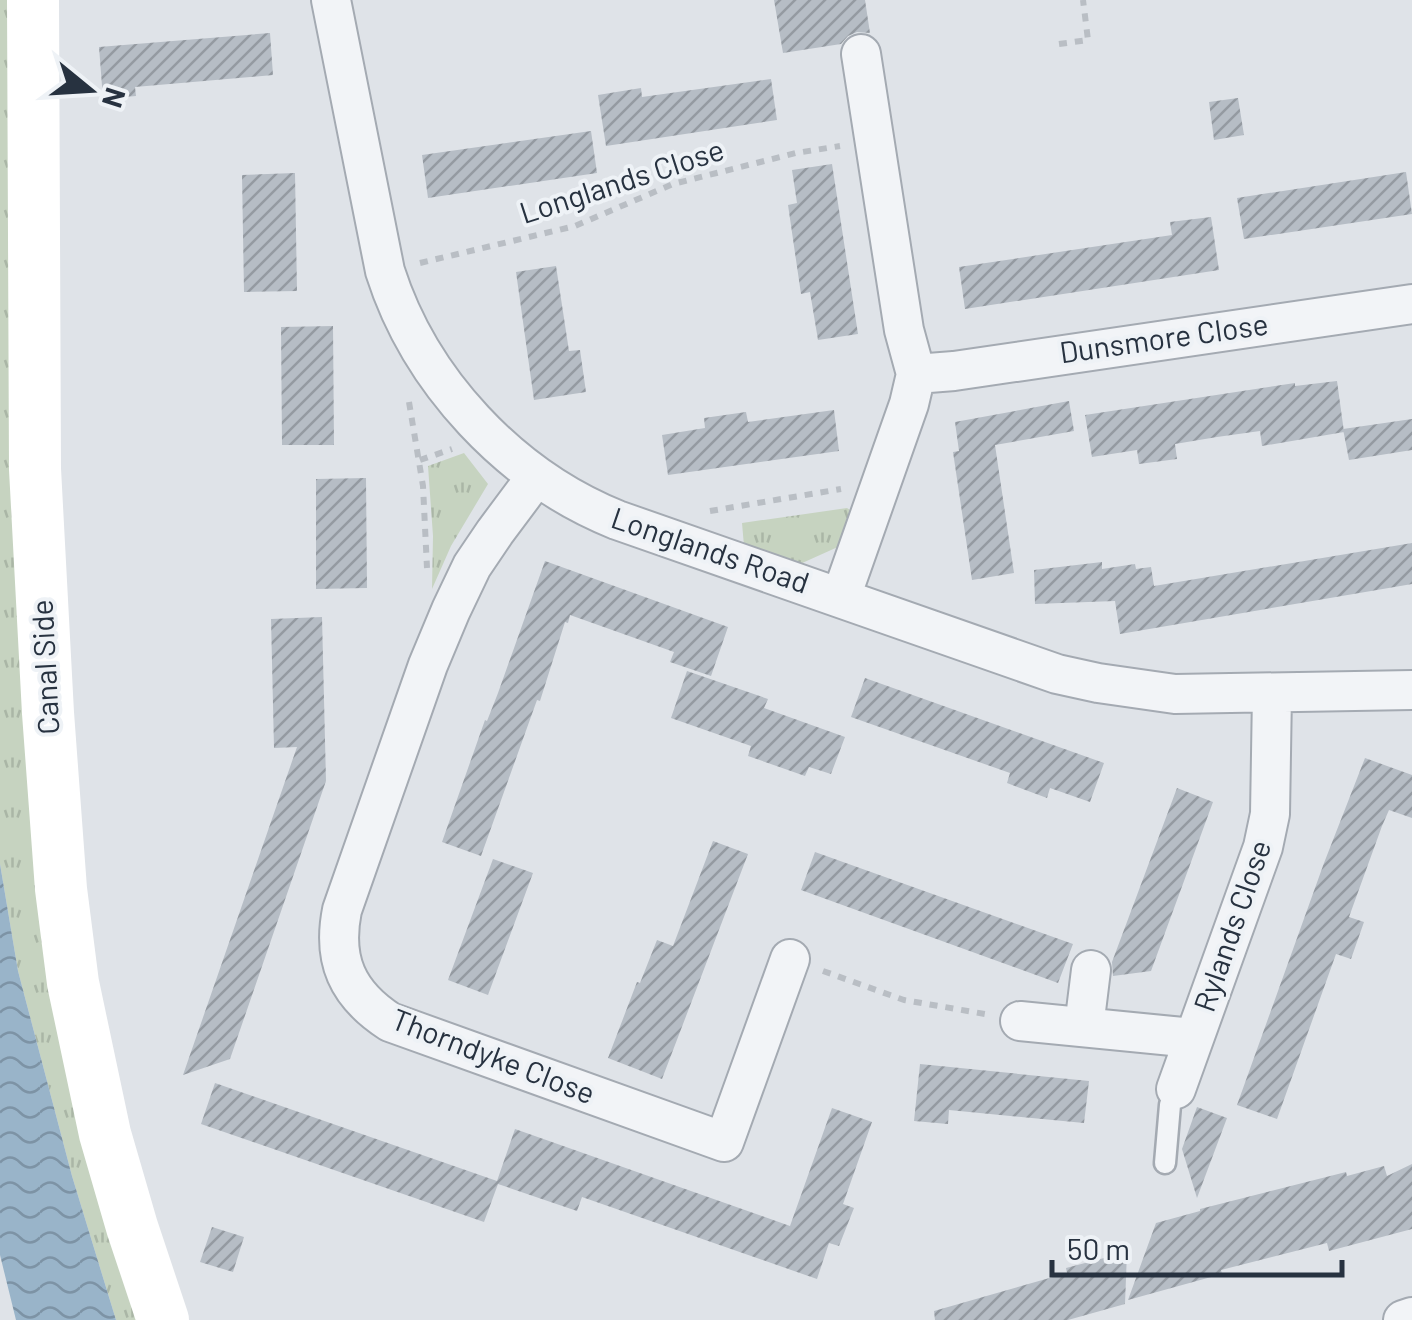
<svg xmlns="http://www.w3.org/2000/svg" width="1412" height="1320" font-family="Barlow,sans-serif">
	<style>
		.grass { fill: url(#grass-tufts) }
		.water { fill: url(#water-waves) }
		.building { fill: url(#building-hatch) }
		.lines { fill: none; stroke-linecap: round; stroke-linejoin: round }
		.lane-casing { stroke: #a4aab2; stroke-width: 25 }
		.street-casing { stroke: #a4aab2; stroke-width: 42 }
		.path { stroke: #b9bec4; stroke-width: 6; stroke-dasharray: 8 8; stroke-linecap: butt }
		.lane { stroke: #f2f4f7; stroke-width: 20 }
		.street { stroke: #f2f4f7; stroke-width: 38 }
		.secondary { stroke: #fff; stroke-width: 52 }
		.labels { text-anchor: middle; stroke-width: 8; stroke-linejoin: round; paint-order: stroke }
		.street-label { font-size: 30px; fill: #273240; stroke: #eef2f6 }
	</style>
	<defs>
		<pattern id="grass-tufts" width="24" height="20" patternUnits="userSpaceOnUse" patternTransform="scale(2.5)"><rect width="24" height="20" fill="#c6d3c0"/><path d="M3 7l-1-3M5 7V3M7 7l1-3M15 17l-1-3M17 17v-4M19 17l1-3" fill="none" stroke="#aab6a6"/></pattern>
		<pattern id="water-waves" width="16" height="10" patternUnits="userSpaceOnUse" patternTransform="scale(2.5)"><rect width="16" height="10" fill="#99b4c9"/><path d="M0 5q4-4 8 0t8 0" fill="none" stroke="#7d93a5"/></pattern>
		<pattern id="building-hatch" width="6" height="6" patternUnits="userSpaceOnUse" patternTransform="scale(2.5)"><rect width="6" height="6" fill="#b6bdc5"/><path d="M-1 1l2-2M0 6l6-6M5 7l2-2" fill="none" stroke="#949aa1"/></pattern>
	</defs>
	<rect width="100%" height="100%" fill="#dfe3e8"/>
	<path class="grass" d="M 0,0 L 11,0 L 26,614 L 147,1320 L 116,1320 L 72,1176 L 18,971 L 0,864 Z
		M 464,453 L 488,484 L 451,546 L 432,589 L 433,536 L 428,466 Z
		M 847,508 L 853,512 L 840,546 L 800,564 L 744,546 L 742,523 Z"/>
	<path class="water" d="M 0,864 L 18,971 L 72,1176 L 116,1320 L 16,1320 L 0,1255 Z"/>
	<path class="building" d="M 774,0 L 865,0 L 870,33 L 857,32 L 848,36 L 841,44 L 783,53 Z
		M 270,33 L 273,75 L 135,87 L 136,96 L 103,99 L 99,47 Z
		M 771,79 L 777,120 L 606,146 L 598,95 L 641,88 L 642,97 Z
		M 1238,98 L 1244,135 L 1214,140 L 1209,102 Z
		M 591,131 L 597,173 L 428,198 L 422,155 Z
		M 832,164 L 858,334 L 818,340 L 810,292 L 801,294 L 788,205 L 797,203 L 792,170 Z
		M 1406,172 L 1412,214 L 1244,239 L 1237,198 Z
		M 295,173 L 297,291 L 244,292 L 242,175 Z
		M 1211,217 L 1219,270 L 965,309 L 959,267 L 1172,235 L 1170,222 Z
		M 556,266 L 569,351 L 580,350 L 586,392 L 534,400 L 516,272 Z
		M 333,326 L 334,445 L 282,445 L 281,327 Z
		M 1337,381 L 1344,432 L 1262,446 L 1260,431 L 1217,437 L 1175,444 L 1177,459 L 1139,464 L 1137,450 L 1092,457 L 1085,415 L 1295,383 L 1295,386 Z
		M 1069,401 L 1074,431 L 995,445 L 1014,573 L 972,580 L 953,452 L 959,451 L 955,422 Z
		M 834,410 L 839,451 L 668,475 L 662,435 L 705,428 L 704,418 L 746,412 L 748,422 Z
		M 1412,419 L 1412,450 L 1349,460 L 1343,429 Z
		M 366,478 L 367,588 L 316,589 L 316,479 Z
		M 1412,543 L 1412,584 L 1120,634 L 1115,601 L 1035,604 L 1034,570 L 1102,562 L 1102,569 L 1135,564 L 1136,569 L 1151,567 L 1154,586 Z
		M 545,561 L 728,627 L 711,676 L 670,662 L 674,652 L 570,615 L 568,623 L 565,622 L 540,701 L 537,700 L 481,856 L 442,842 L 485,720 L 487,721 L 498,693 Z
		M 322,617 L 326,781 L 230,1059 L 183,1075 L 297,747 L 274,748 L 271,619 Z
		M 687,671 L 768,699 L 764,708 L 845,737 L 831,774 L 809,767 L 805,776 L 748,756 L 751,746 L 671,718 Z
		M 865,678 L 1104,763 L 1090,802 L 1050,788 L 1047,798 L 1007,783 L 1010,773 L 851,717 Z
		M 1365,758 L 1412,775 L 1412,818 L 1389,810 L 1382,826 L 1349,917 L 1364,922 L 1351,959 L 1336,954 L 1277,1119 L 1237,1105 L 1324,863 Z
		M 1177,788 L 1213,802 L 1151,971 L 1113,976 L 1112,962 Z
		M 713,841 L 748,854 L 662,1079 L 608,1058 L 637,982 L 640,983 L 657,940 L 673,946 Z
		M 815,852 L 1073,944 L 1058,983 L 801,890 Z
		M 493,859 L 533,873 L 488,995 L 448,980 Z
		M 920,1064 L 1089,1081 L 1084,1123 L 949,1110 L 948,1124 L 914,1121 Z
		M 215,1083 L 497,1181 L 515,1129 L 790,1226 L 832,1108 L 872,1122 L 843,1204 L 854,1208 L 839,1246 L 829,1243 L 817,1279 L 582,1197 L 577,1211 L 498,1184 L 484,1222 L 201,1124 Z
		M 1197,1107 L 1227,1118 L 1197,1198 L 1182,1149 Z
		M 1412,1164 L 1412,1229 L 1329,1251 L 1327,1243 L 1221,1270 L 1222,1274 L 1128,1300 L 1156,1223 L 1200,1211 L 1200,1209 L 1346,1172 L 1347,1176 L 1384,1166 L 1387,1176 Z
		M 212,1227 L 244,1237 L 233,1272 L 200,1262 Z
		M 1127,1252 L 1125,1304 L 1068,1320 L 935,1320 L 934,1311 L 1067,1273 L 1066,1268 Z"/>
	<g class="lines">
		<g class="lane-casing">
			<path id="lane" d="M 1165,1163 L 1170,1105 L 1176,1089"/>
		</g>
		<g class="street-casing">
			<path id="street" d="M 331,0 L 385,271 C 420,381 510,477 617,520 L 1057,674 L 1098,683 L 1175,694 L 1412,690
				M 861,54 L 904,330 L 916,374
				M 536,477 L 495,532 L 472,566 L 451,610 L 428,665 L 342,910 C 332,960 347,994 390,1022 L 724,1142 L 790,959
				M 841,597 L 909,404 L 916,374 L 954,371 L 1412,304
				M 1020,1021 L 1193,1038
				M 1084,1027 L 1091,970
				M 1176,1089 L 1263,847 L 1270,814 L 1272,694
				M 1403,1320 L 1412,1317"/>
		</g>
		<path class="path" d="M 1059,44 L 1088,40 L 1083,0
			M 420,263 L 575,226 L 673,184 L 796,153 L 840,146
			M 409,402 L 423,486 L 427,568
			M 420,460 L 452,449
			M 710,511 L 841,489
			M 823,971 L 904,1000 L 985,1014"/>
		<use href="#lane" class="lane"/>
		<use href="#street" class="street"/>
		<path class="secondary" d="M 33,0 L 35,469 L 48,713 L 61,889 L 73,983 L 105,1134 L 132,1227 L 163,1320"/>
	</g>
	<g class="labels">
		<g class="street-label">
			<text transform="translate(622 182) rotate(-18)" y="10">Longlands Close</text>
			<text transform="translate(1164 339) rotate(-8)" y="10">Dunsmore Close</text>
			<text transform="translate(710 551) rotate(19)" y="10">Longlands Road</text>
			<text transform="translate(46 667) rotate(-93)" y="10">Canal Side</text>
			<text transform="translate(1233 926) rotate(-71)" y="10">Rylands Close</text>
			<text transform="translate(493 1057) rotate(21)" y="10">Thorndyke Close</text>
		</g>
	</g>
	<g transform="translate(90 90) rotate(108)" stroke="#eef2f6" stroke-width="8" paint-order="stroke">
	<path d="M0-8L18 38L0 25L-18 38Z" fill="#273240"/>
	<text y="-15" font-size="28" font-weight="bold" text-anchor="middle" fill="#273240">N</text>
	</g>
	<path d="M1052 1260v15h290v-15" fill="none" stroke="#273240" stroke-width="5"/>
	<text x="1067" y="1260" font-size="30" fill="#273240" stroke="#eef2f6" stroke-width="8" paint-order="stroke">50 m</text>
</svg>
